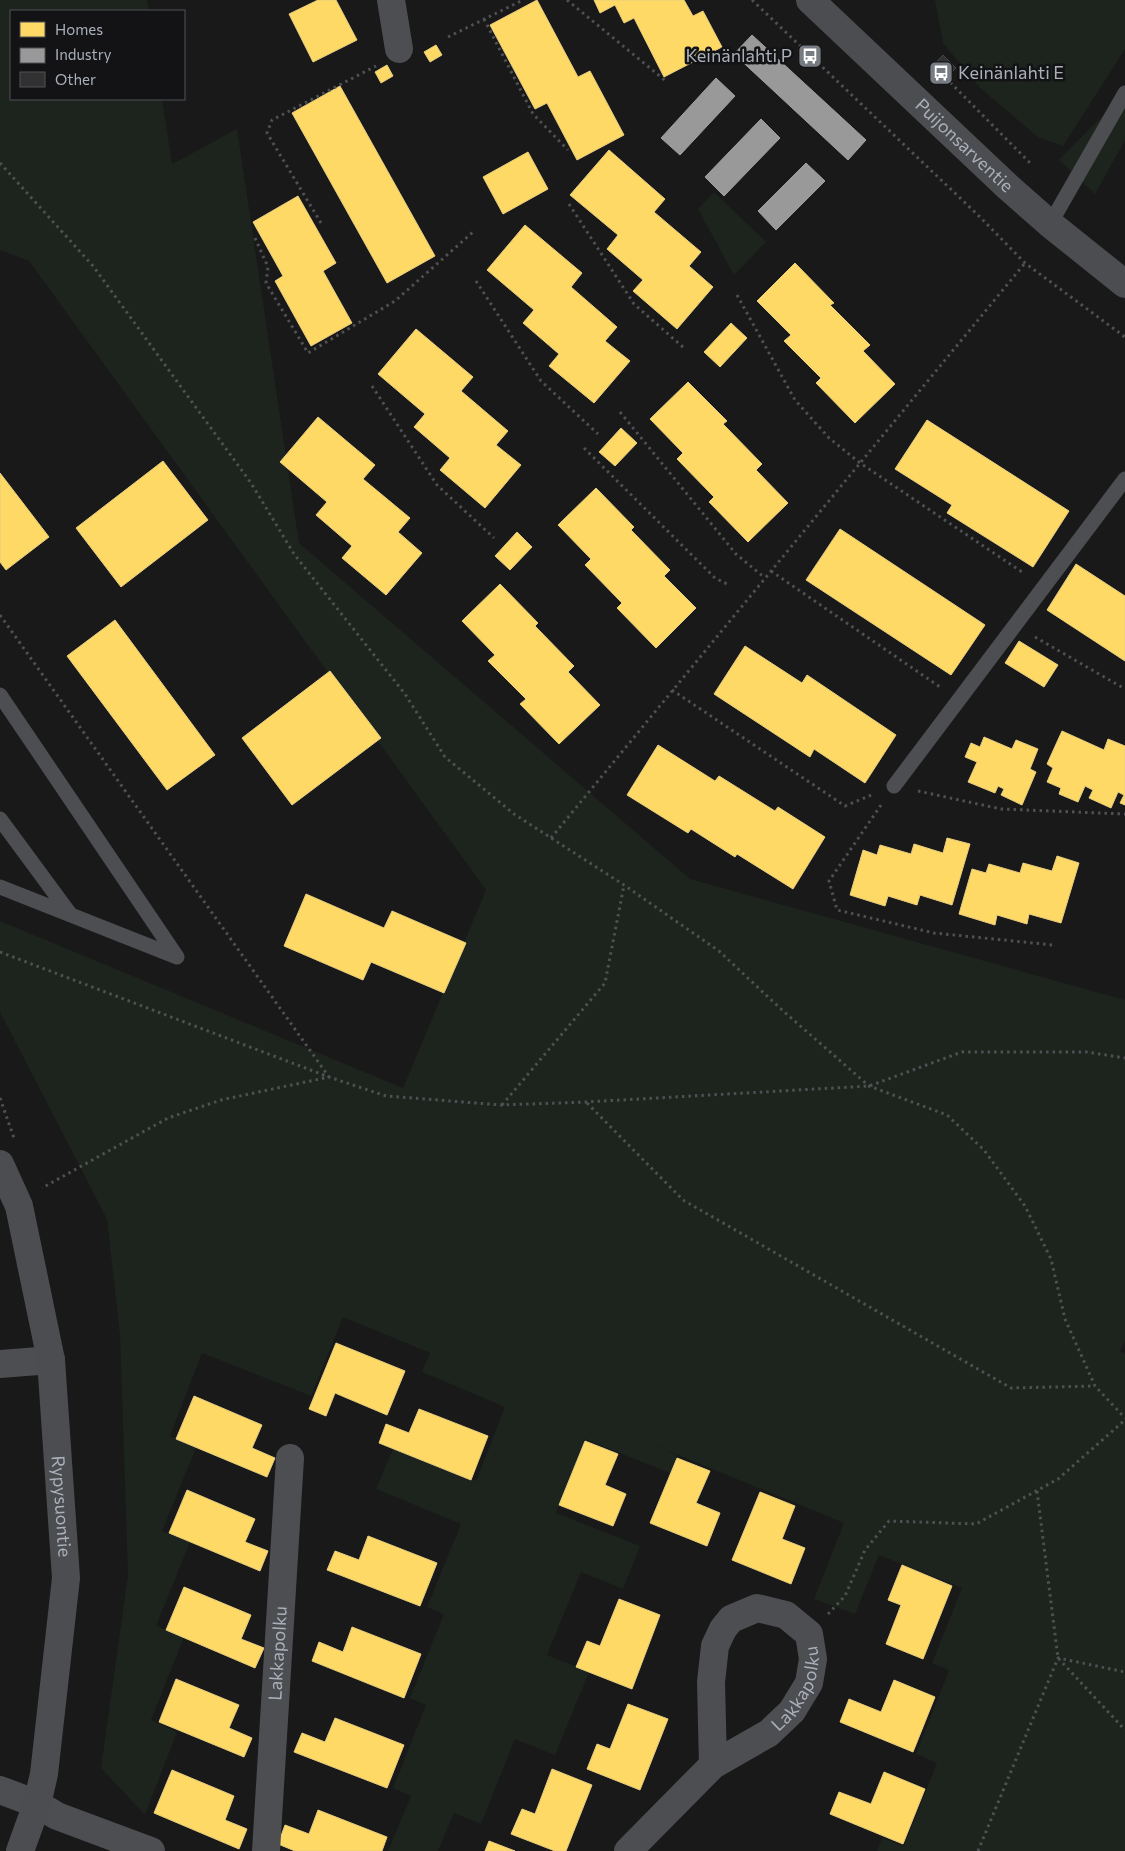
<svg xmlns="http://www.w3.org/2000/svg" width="1125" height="1851" font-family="Commissioner,sans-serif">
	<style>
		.green { fill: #1c241d }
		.homes { fill: #ffd966; stroke: #e6cd7f }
		.industry { fill: #999; stroke: #9ea0a3 }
		.building { fill: #313131; stroke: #414245 }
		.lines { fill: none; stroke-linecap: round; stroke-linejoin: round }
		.path { stroke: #4f5054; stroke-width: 3; stroke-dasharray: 2.5 4; stroke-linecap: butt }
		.lane { stroke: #4d4e52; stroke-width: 15 }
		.street { stroke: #4d4e52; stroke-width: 28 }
		.secondary { stroke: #4c4d50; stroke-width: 28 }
		.labels { text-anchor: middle; stroke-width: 5; stroke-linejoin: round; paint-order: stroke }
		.poi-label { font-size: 18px; fill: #aab0ba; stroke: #131315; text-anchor: end }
		.street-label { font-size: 18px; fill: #aab0ba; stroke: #131315 }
	</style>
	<rect width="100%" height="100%" fill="#191919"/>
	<path class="green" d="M 0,0 L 147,0 L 149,11 L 11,11 L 11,99 L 162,99 L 172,164 L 237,129 L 299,543 L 690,879 L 1125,1000 L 1125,1341 L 1120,1351 L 1125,1354 L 1125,1851 L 877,1851 L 882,1838 L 904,1846 L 937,1763 L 916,1754 L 949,1670 L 932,1663 L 962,1588 L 879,1555 L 855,1614 L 814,1599 L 844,1523 L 627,1434 L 677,1455 L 670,1473 L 585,1439 L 556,1513 L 640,1546 L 623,1589 L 581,1572 L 547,1655 L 589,1672 L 555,1755 L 515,1739 L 481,1824 L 454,1813 L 438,1851 L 388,1851 L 411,1796 L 393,1788 L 426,1705 L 410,1698 L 444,1614 L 427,1607 L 461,1524 L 376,1489 L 393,1449 L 476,1481 L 505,1407 L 422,1372 L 430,1353 L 343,1317 L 311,1396 L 202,1353 L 170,1436 L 196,1448 L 162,1531 L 190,1542 L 156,1626 L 184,1637 L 151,1720 L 177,1732 L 145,1815 L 101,1768 L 128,1575 L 120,1335 L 107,1219 L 0,1012 L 0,921 L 403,1088 L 486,890 L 29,261 L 0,250 Z
		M 935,0 L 1125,0 L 1125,49 L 1063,146 L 1038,137 L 980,88 L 943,43 Z
		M 1125,93 L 1125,140 L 1095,194 L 1059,160 Z
		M 714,192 L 766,242 L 734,275 L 698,209 Z"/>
	<path class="homes" d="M 318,0 L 336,0 L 357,40 L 313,62 L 289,14 Z
		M 537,0 L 578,77 L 590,71 L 624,135 L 577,160 L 547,103 L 535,109 L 490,25 Z
		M 594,0 L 684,0 L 693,16 L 703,11 L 722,47 L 664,77 L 634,18 L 624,23 L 615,5 L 600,13 Z
		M 436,45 L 442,55 L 430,62 L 424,52 Z
		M 387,65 L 393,76 L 381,83 L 375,72 Z
		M 340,86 L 435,256 L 387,283 L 292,113 Z
		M 609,150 L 665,199 L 654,212 L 701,252 L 689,266 L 713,287 L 677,329 L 633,291 L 643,280 L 607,249 L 618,235 L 570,195 Z
		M 528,152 L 548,189 L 503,214 L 483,177 Z
		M 298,196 L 336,263 L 323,271 L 352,323 L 311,346 L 275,281 L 283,276 L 253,222 Z
		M 525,225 L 582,273 L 571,287 L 617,327 L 605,341 L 630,361 L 594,403 L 549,366 L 559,354 L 523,323 L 534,310 L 487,270 Z
		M 795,263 L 834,303 L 830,305 L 870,345 L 863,351 L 895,384 L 855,423 L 816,383 L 821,378 L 784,341 L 791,335 L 757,301 Z
		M 731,323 L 747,338 L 720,367 L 704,352 Z
		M 416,329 L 473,377 L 461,391 L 508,431 L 496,445 L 521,465 L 485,508 L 440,470 L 450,458 L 414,427 L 425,414 L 378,374 Z
		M 688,382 L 727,421 L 723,424 L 762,464 L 756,470 L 788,503 L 748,542 L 709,502 L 714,497 L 677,459 L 683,453 L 650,419 Z
		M 318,417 L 375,465 L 363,479 L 410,518 L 398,532 L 422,553 L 386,595 L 342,558 L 352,546 L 316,515 L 327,502 L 280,462 Z
		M 927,420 L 1069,511 L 1033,567 L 947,513 L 952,505 L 895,469 Z
		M 621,428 L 637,443 L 615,466 L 599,452 Z
		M 163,461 L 208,520 L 121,587 L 76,528 Z
		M 0,473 L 49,537 L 6,570 L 0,562 Z
		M 596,488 L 634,527 L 631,530 L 670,570 L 664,576 L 696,608 L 656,648 L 617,608 L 622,603 L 585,565 L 591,559 L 558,525 Z
		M 840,529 L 985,625 L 951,675 L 806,580 Z
		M 517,532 L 532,547 L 510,570 L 495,556 Z
		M 1076,564 L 1125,596 L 1125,661 L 1047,610 Z
		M 500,584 L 538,623 L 535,626 L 574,666 L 568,672 L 600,705 L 559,744 L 520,704 L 526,699 L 488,661 L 495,655 L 462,621 Z
		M 115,620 L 215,755 L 167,790 L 67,656 Z
		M 1019,641 L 1058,665 L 1044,687 L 1005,663 Z
		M 745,646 L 802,683 L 807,675 L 896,735 L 865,783 L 814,749 L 810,757 L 714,694 Z
		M 330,671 L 381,738 L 292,805 L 242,738 Z
		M 1062,731 L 1104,750 L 1108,739 L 1125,746 L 1125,805 L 1120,803 L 1124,795 L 1118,792 L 1111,808 L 1089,798 L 1093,790 L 1085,786 L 1078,802 L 1059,794 L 1061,788 L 1047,782 L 1053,768 L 1047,764 Z
		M 984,737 L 1012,749 L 1016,740 L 1038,749 L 1030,769 L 1036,772 L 1022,805 L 1001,795 L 1004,789 L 998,786 L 995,793 L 968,782 L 977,762 L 965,757 L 971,743 L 980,747 Z
		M 658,745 L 715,781 L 719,776 L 775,811 L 778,807 L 825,837 L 793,889 L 737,854 L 735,857 L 691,829 L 688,833 L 627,795 Z
		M 947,838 L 970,844 L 952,905 L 920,895 L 917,905 L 888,896 L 885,906 L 850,895 L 863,850 L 877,855 L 880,845 L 911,854 L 914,844 L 943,853 Z
		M 1057,856 L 1079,863 L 1061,923 L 1029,914 L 1027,924 L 997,915 L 995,925 L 959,914 L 972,869 L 986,873 L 989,864 L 1020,873 L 1023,863 L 1052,871 Z
		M 306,894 L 384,928 L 392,911 L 466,943 L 444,993 L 371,962 L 363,980 L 284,946 Z
		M 336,1343 L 405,1371 L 387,1415 L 335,1393 L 326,1416 L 309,1409 Z
		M 194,1396 L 262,1425 L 252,1448 L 275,1458 L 267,1477 L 176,1439 Z
		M 419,1409 L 488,1436 L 471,1480 L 379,1443 L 386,1424 L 409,1433 Z
		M 585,1441 L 618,1454 L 605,1485 L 626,1494 L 613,1526 L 559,1505 Z
		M 677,1458 L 710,1471 L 696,1503 L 720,1513 L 707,1546 L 650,1523 Z
		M 187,1490 L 255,1519 L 245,1542 L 268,1551 L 260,1571 L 169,1533 Z
		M 760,1492 L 795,1506 L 782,1539 L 805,1548 L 791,1584 L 732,1560 Z
		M 368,1536 L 437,1563 L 420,1606 L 327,1570 L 335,1551 L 359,1560 Z
		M 902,1565 L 952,1586 L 923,1659 L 886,1644 L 901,1605 L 888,1600 Z
		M 184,1587 L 251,1615 L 241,1639 L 264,1648 L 255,1668 L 166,1630 Z
		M 619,1599 L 660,1615 L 632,1689 L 576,1667 L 587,1641 L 600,1646 Z
		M 352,1627 L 421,1654 L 404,1698 L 312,1661 L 319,1642 L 343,1652 Z
		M 176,1679 L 239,1705 L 229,1728 L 252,1738 L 244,1757 L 159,1722 Z
		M 894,1680 L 935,1697 L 913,1752 L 840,1722 L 849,1699 L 881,1712 Z
		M 628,1704 L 668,1719 L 640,1790 L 587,1769 L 597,1744 L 610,1749 Z
		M 335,1718 L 404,1745 L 387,1788 L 294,1752 L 302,1733 L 325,1742 Z
		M 552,1769 L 592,1785 L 566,1851 L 555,1851 L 511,1834 L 522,1809 L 535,1814 Z
		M 172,1770 L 234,1796 L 225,1820 L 247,1829 L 239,1849 L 154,1813 Z
		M 884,1772 L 925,1789 L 903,1844 L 830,1814 L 839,1792 L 871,1804 Z
		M 318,1810 L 387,1837 L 382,1851 L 295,1851 L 278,1844 L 285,1825 L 309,1834 Z
		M 489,1841 L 515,1851 L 485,1851 Z"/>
	<path class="industry" d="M 752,35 L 866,140 L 848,160 L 734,54 Z
		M 716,78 L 735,96 L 680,155 L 661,138 Z
		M 761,119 L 780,138 L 724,196 L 705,177 Z
		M 806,163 L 825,181 L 776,230 L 758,211 Z"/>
	<path class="building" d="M 943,55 L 956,68 L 950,74 L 937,61 Z"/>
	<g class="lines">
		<path class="path" d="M 567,0 L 667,82
			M 752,0 L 980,217 L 1025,263 L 1125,337
			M 484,19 L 533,114 L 568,150
			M 448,37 L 523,0
			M 932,64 L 1030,163
			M 0,163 L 93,266 L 251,483 L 294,554 L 405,694 L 445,757 L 514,814 L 624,885 L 719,951 L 782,1010 L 869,1086 L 947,1115 L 984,1150 L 1025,1206 L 1051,1259 L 1065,1319 L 1095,1386 L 1125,1418
			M 569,204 L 634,304 L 684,348
			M 321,223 L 267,133 L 272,120 L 376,66
			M 255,238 L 268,267 L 266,283 L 308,353 L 395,301 L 473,232
			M 476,281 L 541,381 L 598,434
			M 737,295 L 795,400 L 829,438 L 860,463 L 1025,574
			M 372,386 L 437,485 L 494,538
			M 620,412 L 736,554 L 765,578
			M 584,448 L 715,578 L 727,584
			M 771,571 L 940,687
			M 0,615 L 329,1077 L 221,1100 L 168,1118 L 42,1188
			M 1035,637 L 1125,689
			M 672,690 L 845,806 L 874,794
			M 918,791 L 1001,809 L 1125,814
			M 881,805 L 829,881 L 837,910 L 934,933 L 1053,945
			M 551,838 L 1025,263
			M 0,952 L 329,1077 L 386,1096 L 501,1105 L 586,1102 L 869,1086 L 962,1052 L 1087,1052 L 1125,1058
			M 0,1098 L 14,1138
			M 587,1103 L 683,1200 L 1011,1388 L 1095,1386
			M 502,1105 L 605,983 L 624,885
			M 1037,1491 L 1058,1658 L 1125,1730
			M 828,1614 L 845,1596 L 865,1550 L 889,1521 L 976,1524 L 1058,1479 L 1125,1420
			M 978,1851 L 1058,1658 L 1125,1672"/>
		<path class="lane" d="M 1050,224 L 1125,93
			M 0,695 L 177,957 L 0,887
			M 894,786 L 1125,479
			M 0,819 L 70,914"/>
		<g class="street">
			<path d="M 391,0 L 399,49"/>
			<path d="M 0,1364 L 51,1360"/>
			<path d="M 0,1790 L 37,1804 L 57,1816 L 151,1851"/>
			<path id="s1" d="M 266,1851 L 290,1458"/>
			<path id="s2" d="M 628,1851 L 713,1765 L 769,1733 L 792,1711 L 809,1683 L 813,1659 L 809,1634 L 786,1615 L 757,1608 L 731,1619 L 723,1629 L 715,1646 L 711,1682 L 713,1765"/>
		</g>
		<g class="secondary">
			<path id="s3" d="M 810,0 L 1008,187 L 1050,224 L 1125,284"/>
			<path id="s4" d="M 0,1164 L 19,1206 L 51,1360 L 66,1578 L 44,1774 L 37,1804 L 20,1851"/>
		</g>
	</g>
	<defs>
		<g id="bus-square" transform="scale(1.25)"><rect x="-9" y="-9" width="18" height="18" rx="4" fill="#777b82" stroke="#131315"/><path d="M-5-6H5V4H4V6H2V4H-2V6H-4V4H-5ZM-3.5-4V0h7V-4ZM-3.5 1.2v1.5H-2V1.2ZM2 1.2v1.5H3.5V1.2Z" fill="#fff"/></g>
	</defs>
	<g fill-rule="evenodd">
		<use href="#bus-square" x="810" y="56"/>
		<use href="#bus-square" x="941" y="73"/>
	</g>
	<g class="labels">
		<g class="poi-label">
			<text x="792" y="62">Keinänlahti P</text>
			<text x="958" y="79" text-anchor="start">Keinänlahti E</text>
		</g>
		<g class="street-label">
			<text dy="6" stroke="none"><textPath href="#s3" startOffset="212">Puijonsarventie</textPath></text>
			<text dy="6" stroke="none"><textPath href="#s4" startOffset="350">Rypysuontie</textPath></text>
			<text dy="6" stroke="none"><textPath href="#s1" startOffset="198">Lakkapolku</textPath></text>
			<text dy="6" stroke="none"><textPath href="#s2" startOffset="240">Lakkapolku</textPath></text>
		</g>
	</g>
	<rect x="10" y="10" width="175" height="90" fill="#131315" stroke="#4f5257"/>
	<rect x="20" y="22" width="25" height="15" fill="#ffd966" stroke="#4f5257"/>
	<text x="55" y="35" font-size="15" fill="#aab0ba">Homes</text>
	<rect x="20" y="48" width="25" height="15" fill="#999999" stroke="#4f5257"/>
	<text x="55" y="60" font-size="15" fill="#aab0ba">Industry</text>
	<rect x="20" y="72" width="25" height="15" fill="#313131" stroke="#4f5257"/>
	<text x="55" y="85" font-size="15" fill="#aab0ba">Other</text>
</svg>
